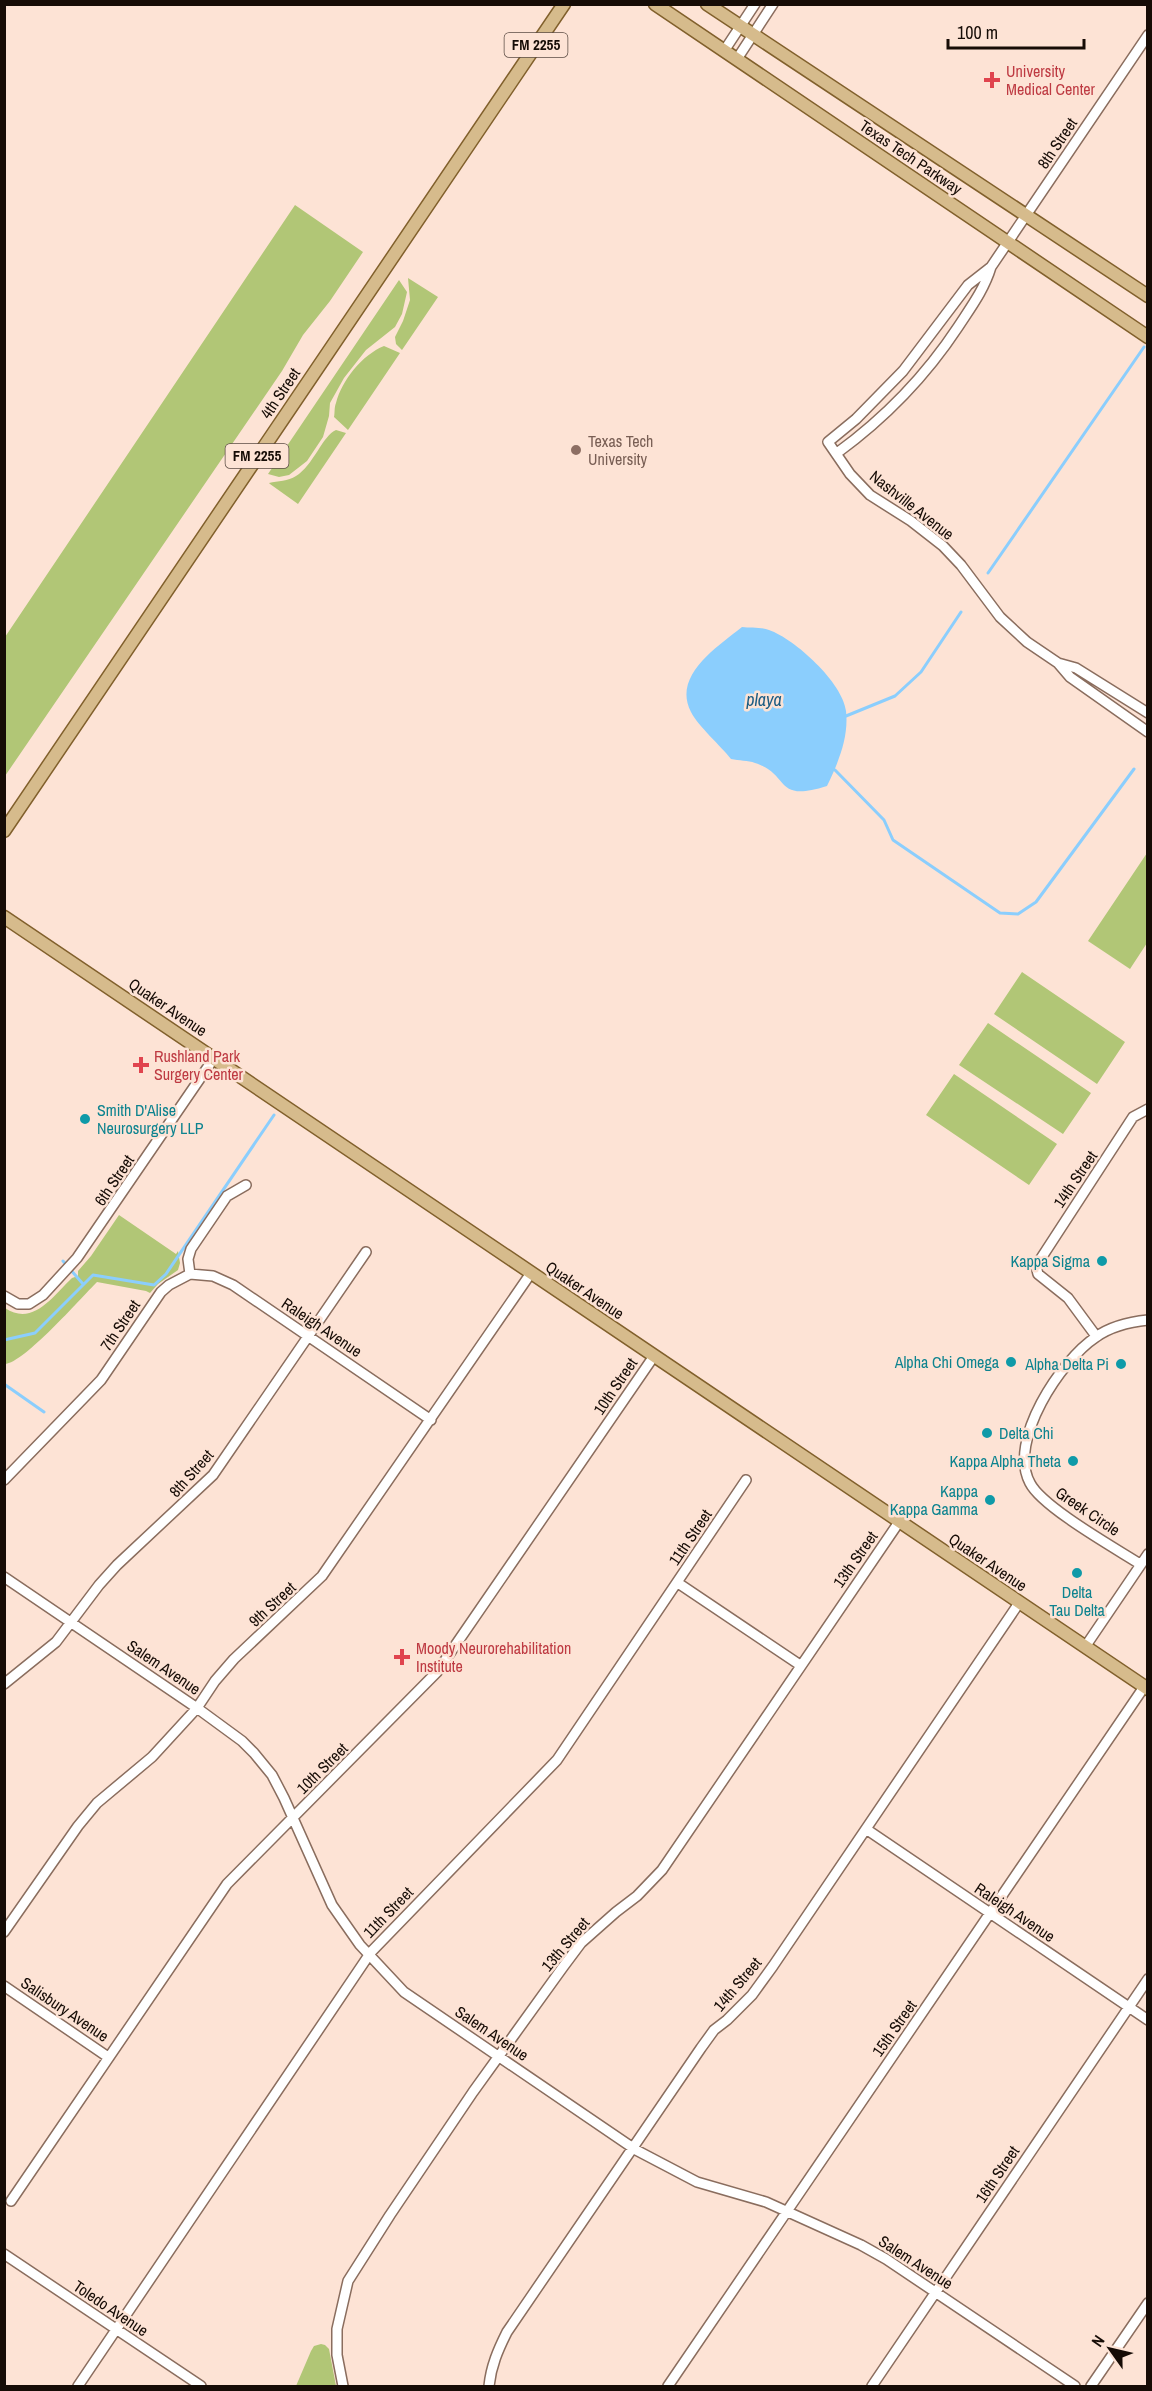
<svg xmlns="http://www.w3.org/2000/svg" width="1152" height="2391" font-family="'Archivo Narrow',sans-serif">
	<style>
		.green { fill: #b1c676 }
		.water { fill: #8bcefd }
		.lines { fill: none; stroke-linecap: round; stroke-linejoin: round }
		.stream { stroke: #8bcefd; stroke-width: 3 }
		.minor-casing { stroke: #8a6d5e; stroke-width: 12 }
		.major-casing { stroke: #81602c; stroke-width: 15 }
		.minor { stroke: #fff; stroke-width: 9 }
		.major { stroke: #d6bb8c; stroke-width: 12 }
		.health-dot { fill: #e0444e; stroke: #fde3d5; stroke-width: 2 }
		.education-dot { fill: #8d6e63; stroke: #fde3d5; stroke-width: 2 }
		.culture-dot { fill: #0f9aa8; stroke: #fde3d5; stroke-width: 2 }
		.labels { text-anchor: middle; stroke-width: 5; stroke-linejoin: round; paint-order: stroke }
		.shield { fill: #fde3d5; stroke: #5b4c44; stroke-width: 1.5 }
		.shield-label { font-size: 15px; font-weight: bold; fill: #160c06 }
		.health-label { font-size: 16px; fill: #be3a42; stroke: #fde3d5; text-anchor: start }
		.street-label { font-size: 16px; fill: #160c06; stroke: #fde3d5 }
		.education-label { font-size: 16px; fill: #785e54; stroke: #fde3d5; text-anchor: start }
		.culture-label { font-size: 16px; fill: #0d838f; stroke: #fde3d5; text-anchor: end }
		.water-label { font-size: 18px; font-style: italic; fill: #1c5c83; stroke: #fde3d5 }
	</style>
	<rect width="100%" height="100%" fill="#fde3d5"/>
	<path class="green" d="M 295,205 L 363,252 L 330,301 L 303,335 L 282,371 L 5,776 L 5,637 Z
		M 408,278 L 438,297 L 402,350 L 396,344 L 395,337 L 403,321 L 410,300 Z
		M 399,280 L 407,292 L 402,314 L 395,327 L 366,350 L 344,378 L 330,403 L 329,416 L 323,437 L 307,461 L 289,475 L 279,477 L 268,474 Z
		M 384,346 L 400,353 L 348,430 L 334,417 C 335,413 334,408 336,403 C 342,380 362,355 384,346 Z
		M 336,430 L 346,433 L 298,504 L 270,484 L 269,483 C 278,481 288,481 296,476 C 313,466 323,435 336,430 Z
		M 1147,853 L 1147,943 L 1130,969 L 1088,941 Z
		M 1022,972 L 1125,1042 L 1097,1084 L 994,1014 Z
		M 988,1023 L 1091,1093 L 1063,1134 L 959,1065 Z
		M 954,1074 L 1057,1144 L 1029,1185 L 926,1115 Z
		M 119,1215 L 176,1254 L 178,1251 L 180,1263 L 178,1270 L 158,1284 L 150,1293 L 146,1291 L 97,1282 C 80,1299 24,1363 5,1364 L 5,1308 C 33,1327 53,1296 72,1278 L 78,1276 L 78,1271 L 91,1256 Z
		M 321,2344 L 325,2345 L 329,2349 L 336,2386 L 296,2386 L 311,2351 L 314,2346 Z"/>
	<path class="water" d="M 742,627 C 750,628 762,627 769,630 C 795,639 843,683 846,711 C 849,738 838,763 827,786 C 773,803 791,774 755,763 C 748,760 739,761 731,759 C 721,746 698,726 691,712 C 672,676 717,647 742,627 Z"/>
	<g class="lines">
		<path class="stream" d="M 988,573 L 1144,347
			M 846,716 L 895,696 L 921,672 L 961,612
			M 835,770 L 884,820 L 893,840 L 1000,913 L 1018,914 L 1036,902 L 1134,769
			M 63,1261 L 83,1284
			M 4,1340 L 35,1333 L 93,1275 L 154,1285 L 166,1274 L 274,1115
			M 4,1384 L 44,1412"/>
		<g class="minor-casing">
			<path id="minor" d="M 724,51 L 755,4
				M 737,59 L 773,4
				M 991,267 L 968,285 L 903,371 L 856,419 L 828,442 L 850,474 L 870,495 L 911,521 L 943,546 L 961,565 L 1000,617 L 1027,642 L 1058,663 L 1070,677 L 1148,732
				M 837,453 C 885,418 925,377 958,327 C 971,307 984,290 991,267 L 1148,35
				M 1058,663 L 1076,668 L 1148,713
				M 190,1274 L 213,1276 L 233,1285 L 431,1420
				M 4,1296 L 18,1304 L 29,1304 L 43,1295 L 77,1258 L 214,1058
				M 1096,1336 L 1068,1298 L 1038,1274 L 1036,1266 L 1133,1117 L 1148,1109
				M 4,1480 L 101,1380 L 161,1292 L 169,1285 L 190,1274 L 188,1259 L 191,1249 L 227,1196 L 246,1185
				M 1140,1564 C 1115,1548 1042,1507 1030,1483 C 1007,1441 1061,1360 1096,1337 C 1111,1326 1129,1322 1148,1320
				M 4,1577 L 197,1708 L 242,1741 L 254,1753 L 272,1775 L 284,1798 L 332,1905 L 360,1945 L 404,1992 L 636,2150 L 697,2182 L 766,2202 L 861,2245 L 886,2259 L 1075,2386
				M 678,1583 L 800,1665
				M 1085,1647 L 1148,1554
				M 4,1684 L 56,1642 L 99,1585 L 117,1565 L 213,1475 L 366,1252
				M 866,1829 L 1148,2020
				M 4,1932 L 78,1826 L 97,1803 L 152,1757 L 197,1708 L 215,1681 L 234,1659 L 322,1576 L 531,1273
				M 4,1986 L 108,2057
				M 11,2201 L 227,1884 L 437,1672 L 654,1356
				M 4,2254 L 201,2386
				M 78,2386 L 371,1952 L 557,1760 L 746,1480
				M 343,2386 L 337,2355 L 337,2329 L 348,2281 L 390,2215 L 473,2092 L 563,1967 L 581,1943 L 616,1912 L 637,1896 L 662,1870 L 899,1522
				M 489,2386 C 491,2366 498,2350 507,2332 L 701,2048 L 714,2030 L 727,2020 L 752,1995 L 773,1966 L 1019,1603
				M 668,2386 L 1144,1687
				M 872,2386 L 1148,1979
				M 1091,2386 L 1148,2303"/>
		</g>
		<g class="major-casing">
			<path id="major" d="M 655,4 L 1148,337
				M 707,4 L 1148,296
				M 4,831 L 564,4
				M 4,917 L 1148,1689"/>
		</g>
		<use href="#minor" class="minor"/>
		<use href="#major" class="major"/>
	</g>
	<g class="health-dot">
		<path d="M989 71h6v6h6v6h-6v6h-6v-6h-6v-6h6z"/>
		<path d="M138 1056h6v6h6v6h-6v6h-6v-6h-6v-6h6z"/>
		<path d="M399 1648h6v6h6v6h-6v6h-6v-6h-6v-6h6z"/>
	</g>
	<circle class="education-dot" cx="576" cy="450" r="6"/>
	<g class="culture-dot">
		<circle cx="85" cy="1119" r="6"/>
		<circle cx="1102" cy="1261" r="6"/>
		<circle cx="1011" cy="1362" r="6"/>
		<circle cx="1121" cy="1364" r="6"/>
		<circle cx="987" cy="1433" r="6"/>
		<circle cx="1073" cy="1461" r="6"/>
		<circle cx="990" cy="1500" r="6"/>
		<circle cx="1077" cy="1573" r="6"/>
	</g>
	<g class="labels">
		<g class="shield">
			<rect x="504.5" y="33" width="63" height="24" rx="4.5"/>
			<rect x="225.5" y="444" width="63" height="24" rx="4.5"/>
		</g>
		<g class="shield-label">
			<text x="536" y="50">FM 2255</text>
			<text x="257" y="461">FM 2255</text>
		</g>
		<g class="health-label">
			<text x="1006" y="77">University<tspan x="1006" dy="18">Medical Center</tspan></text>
			<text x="154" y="1062">Rushland Park<tspan x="154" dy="18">Surgery Center</tspan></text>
			<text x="416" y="1654">Moody Neurorehabilitation<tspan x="416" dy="18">Institute</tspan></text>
		</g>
		<g class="street-label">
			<text transform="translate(1057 143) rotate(-56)" y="6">8th Street</text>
			<text transform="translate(911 157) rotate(34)" y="6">Texas Tech Parkway</text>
			<text transform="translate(280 393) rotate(-56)" y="6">4th Street</text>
			<text transform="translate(912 505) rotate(38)" y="6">Nashville Avenue</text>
			<text transform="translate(168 1007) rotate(34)" y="6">Quaker Avenue</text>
			<text transform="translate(1075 1179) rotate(-56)" y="6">14th Street</text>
			<text transform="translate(114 1180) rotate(-56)" y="6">6th Street</text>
			<text transform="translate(585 1290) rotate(34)" y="6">Quaker Avenue</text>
			<text transform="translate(120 1325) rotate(-56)" y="6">7th Street</text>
			<text transform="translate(322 1327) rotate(34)" y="6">Raleigh Avenue</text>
			<text transform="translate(615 1386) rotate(-56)" y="6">10th Street</text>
			<text transform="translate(191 1473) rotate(-48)" y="6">8th Street</text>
			<text transform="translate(1088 1511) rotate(34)" y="6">Greek Circle</text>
			<text transform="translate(690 1537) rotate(-56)" y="6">11th Street</text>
			<text transform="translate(855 1559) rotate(-55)" y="6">13th Street</text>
			<text transform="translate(988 1562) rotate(34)" y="6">Quaker Avenue</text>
			<text transform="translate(272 1604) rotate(-43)" y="6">9th Street</text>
			<text transform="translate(164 1667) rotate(34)" y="6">Salem Avenue</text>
			<text transform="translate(322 1768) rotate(-45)" y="6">10th Street</text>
			<text transform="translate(388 1912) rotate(-46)" y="6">11th Street</text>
			<text transform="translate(1015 1912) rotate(34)" y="6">Raleigh Avenue</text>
			<text transform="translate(565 1944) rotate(-50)" y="6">13th Street</text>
			<text transform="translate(737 1984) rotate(-50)" y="6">14th Street</text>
			<text transform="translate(65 2009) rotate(34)" y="6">Salisbury Avenue</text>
			<text transform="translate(894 2028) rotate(-55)" y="6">15th Street</text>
			<text transform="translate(492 2033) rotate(34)" y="6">Salem Avenue</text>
			<text transform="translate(997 2174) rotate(-56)" y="6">16th Street</text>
			<text transform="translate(916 2262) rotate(33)" y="6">Salem Avenue</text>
			<text transform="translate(111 2308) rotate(34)" y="6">Toledo Avenue</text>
		</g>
		<g class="education-label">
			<text x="588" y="447">Texas Tech<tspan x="588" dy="18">University</tspan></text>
		</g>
		<g class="culture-label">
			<text x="97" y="1116" text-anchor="start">Smith D'Alise<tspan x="97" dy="18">Neurosurgery LLP</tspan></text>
			<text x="1090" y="1267">Kappa Sigma</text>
			<text x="999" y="1368">Alpha Chi Omega</text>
			<text x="1109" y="1370">Alpha Delta Pi</text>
			<text x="999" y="1439" text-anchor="start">Delta Chi</text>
			<text x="1061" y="1467">Kappa Alpha Theta</text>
			<text x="978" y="1497">Kappa<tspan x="978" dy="18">Kappa Gamma</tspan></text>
			<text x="1077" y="1598" text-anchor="middle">Delta<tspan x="1077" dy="18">Tau Delta</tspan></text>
		</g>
		<g class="water-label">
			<text x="764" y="706">playa</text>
		</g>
	</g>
	<rect width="1152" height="2391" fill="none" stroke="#160c06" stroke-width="12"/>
	<g transform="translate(1110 2349) rotate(304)" stroke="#fde3d5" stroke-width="4.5" paint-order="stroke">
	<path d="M0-4.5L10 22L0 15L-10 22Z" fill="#160c06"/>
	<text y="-9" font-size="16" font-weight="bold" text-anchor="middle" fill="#160c06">N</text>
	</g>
	<path d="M948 39v9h136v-9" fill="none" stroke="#160c06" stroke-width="3"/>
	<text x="957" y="39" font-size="18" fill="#160c06" stroke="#fde3d5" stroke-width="4.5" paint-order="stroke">100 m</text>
</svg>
